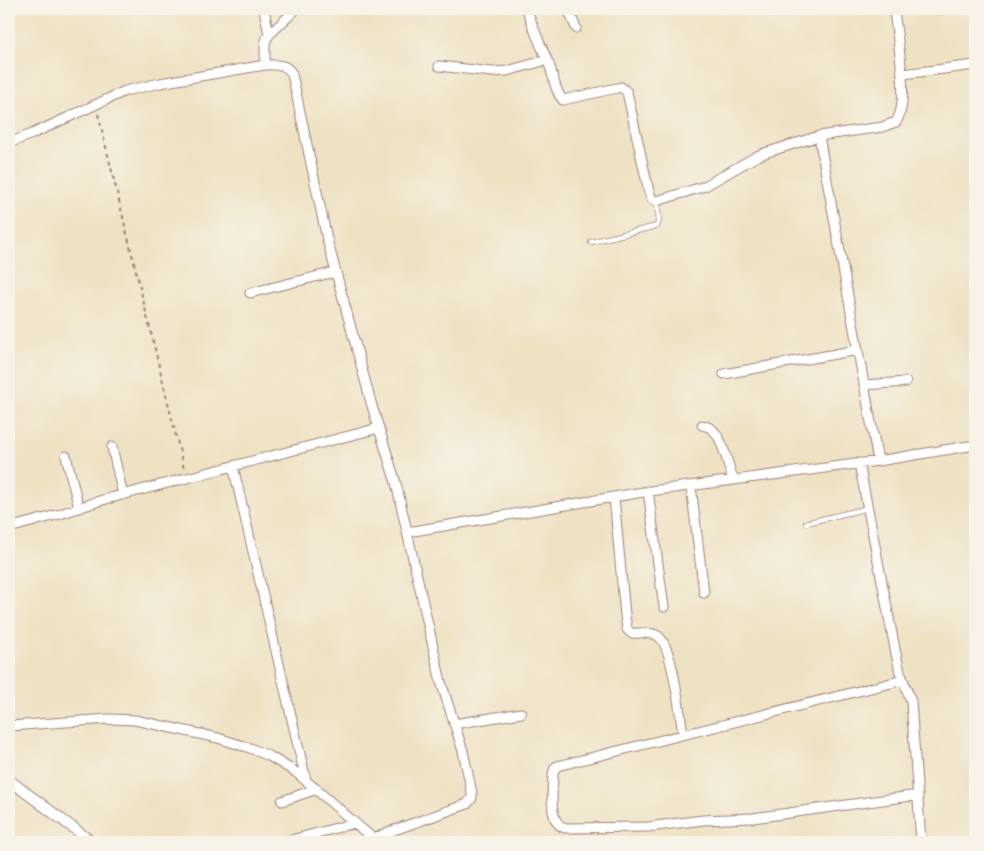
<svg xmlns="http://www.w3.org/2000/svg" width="984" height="851" font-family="Itim,sans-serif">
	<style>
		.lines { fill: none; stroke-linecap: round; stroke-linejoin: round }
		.service-casing { stroke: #9c8077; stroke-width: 6 }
		.minor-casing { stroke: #9c8077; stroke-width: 11 }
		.tertiary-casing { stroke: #9c8077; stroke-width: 12 }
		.path { stroke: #9c8077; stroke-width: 2; stroke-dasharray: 4 4; stroke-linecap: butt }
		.service { stroke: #fff; stroke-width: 4.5 }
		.minor { stroke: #fff; stroke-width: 9 }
		.tertiary { stroke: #fff; stroke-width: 10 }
	</style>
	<rect width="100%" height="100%" fill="#f7f3e8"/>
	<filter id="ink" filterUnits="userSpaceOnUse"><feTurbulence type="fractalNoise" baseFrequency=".02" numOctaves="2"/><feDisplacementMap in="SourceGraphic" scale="10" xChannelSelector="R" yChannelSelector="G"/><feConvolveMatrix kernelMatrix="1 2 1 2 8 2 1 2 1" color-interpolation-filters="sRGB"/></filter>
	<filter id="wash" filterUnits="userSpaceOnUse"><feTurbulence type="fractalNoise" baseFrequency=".0096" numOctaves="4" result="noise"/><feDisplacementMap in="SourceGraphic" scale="20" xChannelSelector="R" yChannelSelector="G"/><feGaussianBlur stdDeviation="1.12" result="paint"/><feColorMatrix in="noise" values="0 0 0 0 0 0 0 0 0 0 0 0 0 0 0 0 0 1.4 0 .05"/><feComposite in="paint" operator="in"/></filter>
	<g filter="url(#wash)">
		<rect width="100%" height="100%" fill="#eee2c3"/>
	</g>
	<g filter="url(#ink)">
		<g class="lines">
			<g class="service-casing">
				<path id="service" d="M 591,242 L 657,226 L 659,220 L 657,201
					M 806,523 L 868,508"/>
			</g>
			<g class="minor-casing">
				<path id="minor" d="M 264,9 L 269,35
					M 527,9 C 533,30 542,47 550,67 C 554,78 555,92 563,100 L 617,88 L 621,87 L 627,92 L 649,192 L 652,199 L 657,201 L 705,186 L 757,156 L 768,152 L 819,136 L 882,127 L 896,122 C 911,100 896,36 894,9
					M 568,9 L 576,28
					M 938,9 L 939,9
					M 265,65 C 277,65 286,63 292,74 L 327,239 L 372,406 L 396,483 L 441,682 L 463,751 L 472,793 L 472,798 L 467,804 L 386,833 L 374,839
					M 439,66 L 492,72 L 507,71 L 547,60
					M 903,74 L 975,65
					M 819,136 L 878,461
					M 9,143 L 32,134 L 125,91 L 160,83 L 265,65 L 265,46 L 266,40 L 269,35 L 296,9
					M 250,293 L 335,272
					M 724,374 L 858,350
					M 864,385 L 906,382
					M 702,425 C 706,426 710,427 713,430 C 723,439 729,468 733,480
					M 112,447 L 123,495
					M 66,456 L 79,508
					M 859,463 L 896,654 L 900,672 L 911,701 L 921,842
					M 233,466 L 306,780
					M 691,486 L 704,593
					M 648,491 L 664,607
					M 614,497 L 625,615 L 627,629 L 631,633 C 640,634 650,631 658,636 C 673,646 680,715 683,734
					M 9,528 L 60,514 L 99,501 L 379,428
					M 408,532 L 643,492 L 878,461 L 975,445
					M 903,680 L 557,766 L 555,768 L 553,774 C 553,789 547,823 565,828 L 648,827 L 703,820 L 753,818 L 918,795
					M 454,724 L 521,713
					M 9,726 L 109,719 L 135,720 L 218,738 L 250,748 L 269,756 L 297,773 L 377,842
					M 282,801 L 317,789
					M 291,840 L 355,823"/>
			</g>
			<g class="tertiary-casing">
				<path id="tertiary" d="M 9,780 L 92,842"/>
			</g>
			<path class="path" d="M 98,114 L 184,469"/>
			<use href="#service" class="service"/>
			<use href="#minor" class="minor"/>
			<use href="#tertiary" class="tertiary"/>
		</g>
	</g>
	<rect width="984" height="851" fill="none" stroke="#f7f3e8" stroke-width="30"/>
</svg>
